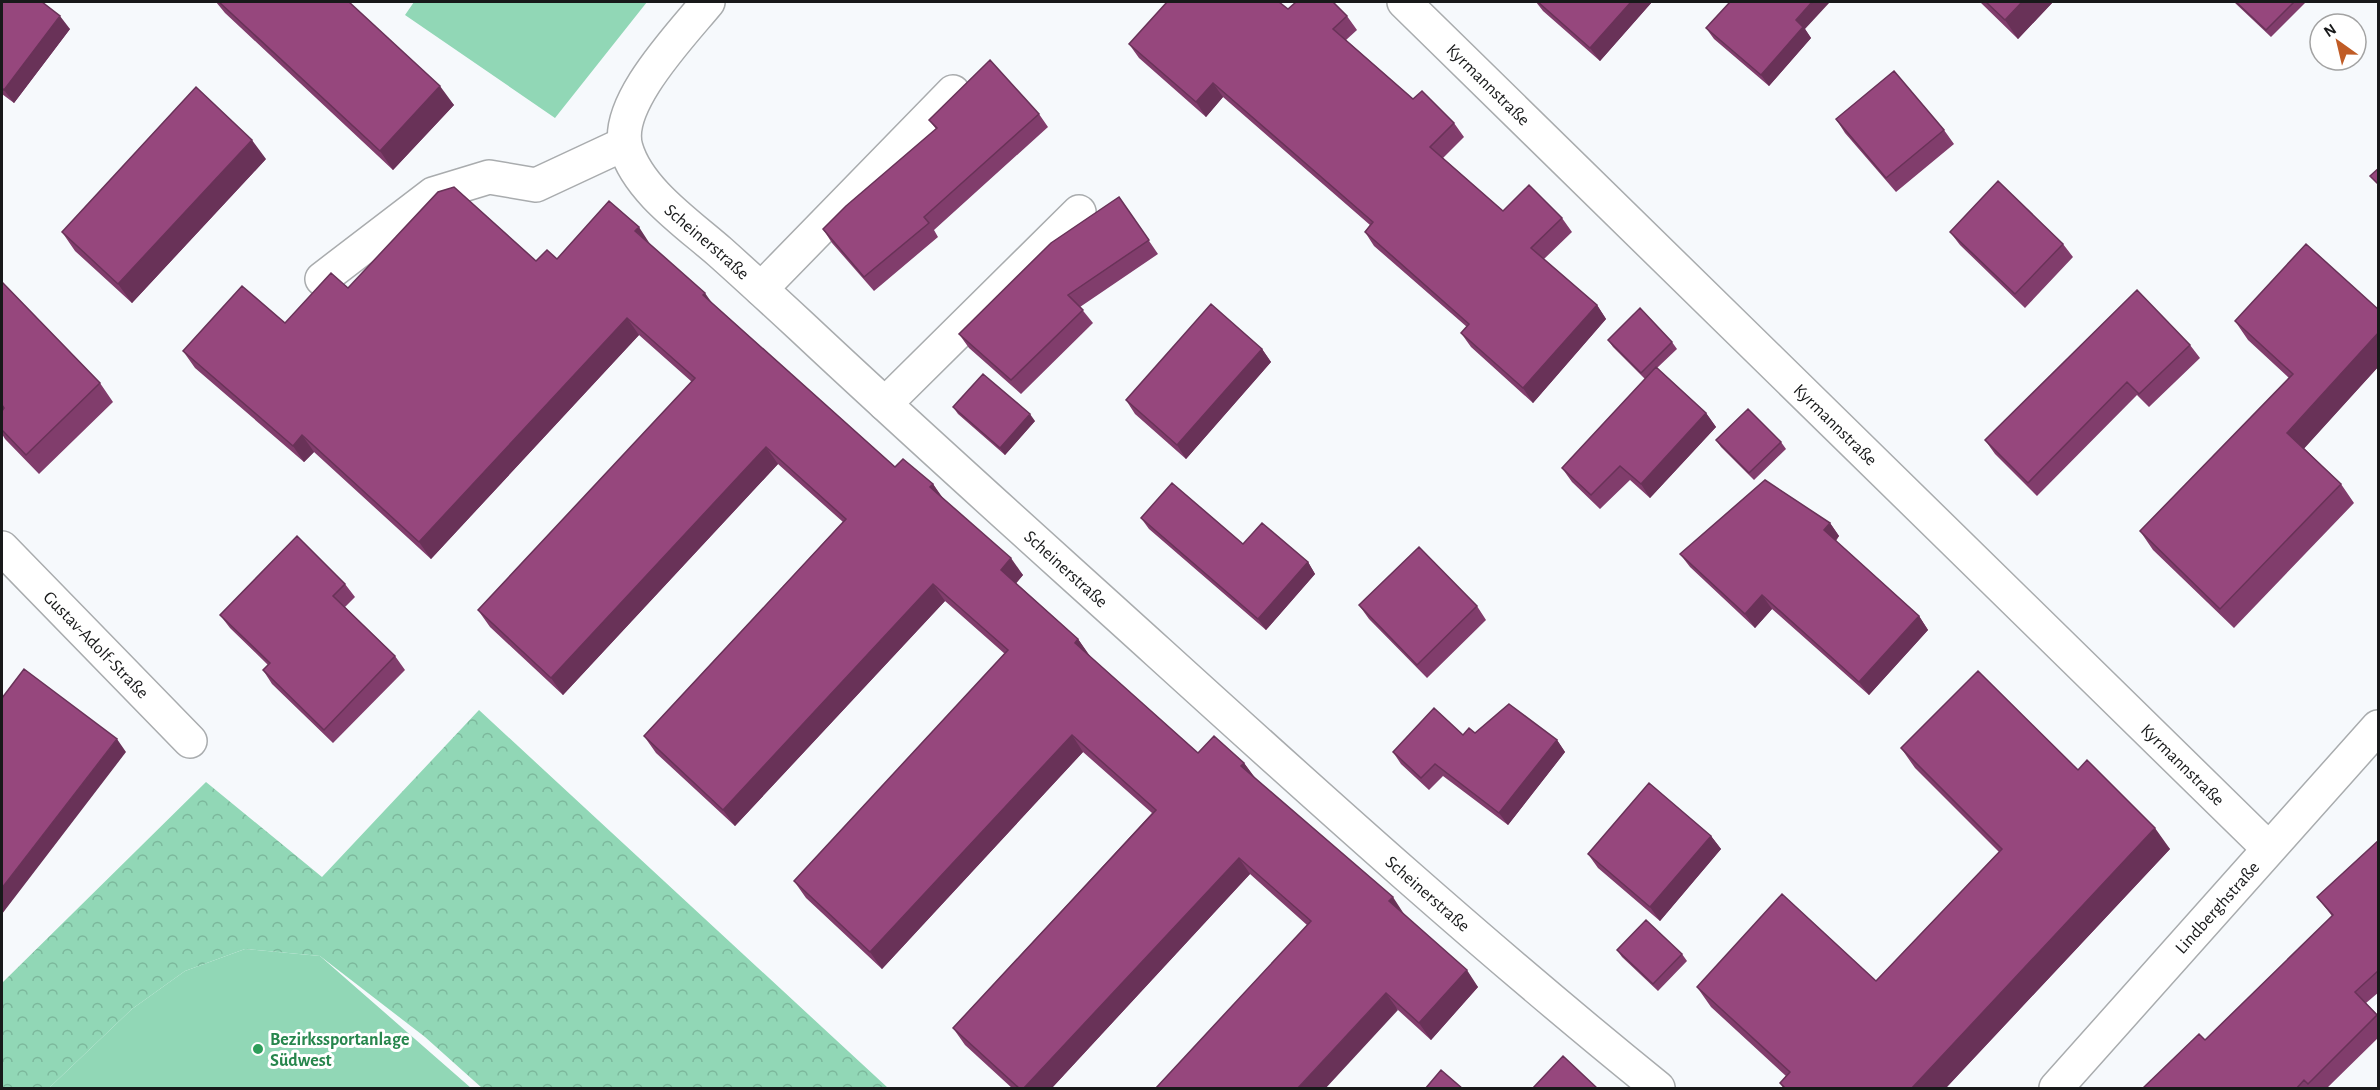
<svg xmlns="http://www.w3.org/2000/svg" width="2380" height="1090" font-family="'Alegreya Sans',sans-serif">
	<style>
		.grass { fill: #91d7b6 }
		.forest { fill: url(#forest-crowns) }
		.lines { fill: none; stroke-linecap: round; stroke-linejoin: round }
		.minor-casing { stroke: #a9acae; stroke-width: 36 }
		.minor { stroke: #fff; stroke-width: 33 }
		.wall { fill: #813d6c }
		.shaded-wall { fill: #693258 }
		.building { fill: #96477d; stroke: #693258; stroke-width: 1.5 }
		.leisure-dot { fill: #2e9e5b; stroke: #fff; stroke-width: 2 }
		.labels { text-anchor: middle; stroke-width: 6; stroke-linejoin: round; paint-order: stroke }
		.street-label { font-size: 18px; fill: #18191a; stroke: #fff }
		.leisure-label { font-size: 18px; font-weight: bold; fill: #27864d; stroke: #fff; text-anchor: start }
	</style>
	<defs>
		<pattern id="forest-crowns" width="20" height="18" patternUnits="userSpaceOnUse" patternTransform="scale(1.5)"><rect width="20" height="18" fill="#91d7b6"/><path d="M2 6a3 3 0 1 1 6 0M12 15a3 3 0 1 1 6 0" fill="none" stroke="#7cb89c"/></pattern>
	</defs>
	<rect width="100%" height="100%" fill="#f6f9fc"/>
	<path class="grass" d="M 414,2 L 647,2 L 555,118 L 405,15 Z
		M 245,949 L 320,956 L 471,1088 L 49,1088 L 132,1009 L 185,971 Z"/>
	<path class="forest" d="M 479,710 L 888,1088 L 482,1088 L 425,1037 L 320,956 L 245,949 L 185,971 L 132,1009 L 49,1088 L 2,1088 L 2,983 L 206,782 L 322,877 Z"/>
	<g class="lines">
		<g class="minor-casing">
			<g id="minor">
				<path id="s1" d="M 708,2 C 681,35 613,105 626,148 C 638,190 688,224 720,252 C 748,277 775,302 802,327 C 919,437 1039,544 1158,652 C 1322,801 1486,949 1658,1088"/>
				<path id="s2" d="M 1404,2 L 2268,848"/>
				<path d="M 322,279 L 433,194 L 489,177 L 536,185 L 624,144"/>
				<path d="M 761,289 L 953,92"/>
				<path d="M 885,404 L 1079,212"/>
				<path id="s3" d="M 2,548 L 190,741"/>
				<path id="s4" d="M 2056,1088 L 2378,727"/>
			</g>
		</g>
		<use href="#minor" class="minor"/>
	</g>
	<path class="wall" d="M 2,2 L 70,29 L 14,103 L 2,94 Z
		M 216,2 L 349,2 L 454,105 L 393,170 L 225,13 Z
		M 1536,2 L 1652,2 L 1600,61 L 1543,11 Z
		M 1980,2 L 2053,2 L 2018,39 Z
		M 2234,2 L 2306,2 L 2271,37 Z
		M 1288,9 L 1347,16 L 1357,30 L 1346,40 L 1413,99 L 1454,123 L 1464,137 L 1443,158 L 1503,211 L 1562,218 L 1572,232 L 1544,259 L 1597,305 L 1606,319 L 1533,403 L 1471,347 L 1461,333 L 1467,327 L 1374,246 L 1365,232 L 1370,225 L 1223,97 L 1206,117 L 1139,58 L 1129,44 Z
		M 1706,28 L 1805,29 L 1811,38 L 1769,86 L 1714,39 Z
		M 1039,114 L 1048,127 L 934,230 L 938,237 L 874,291 L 832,243 L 823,229 L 936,129 L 929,120 Z
		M 1836,119 L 1944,130 L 1954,144 L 1896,192 L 1845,133 Z
		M 266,159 L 132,303 L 75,251 L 62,232 Z
		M 1119,197 L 1158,254 L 1080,307 L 1093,323 L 1021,394 L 969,348 L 959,334 Z
		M 1950,232 L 2063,244 L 2073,257 L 2025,308 L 1960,245 Z
		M 650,244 L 714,305 L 895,467 L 933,484 L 942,498 L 1023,575 L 1016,583 L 1078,639 L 1090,657 L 1198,753 L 1244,763 L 1254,777 L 1404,914 L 1478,987 L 1431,1040 L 1398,1010 L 1307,925 L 1250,874 L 1051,1089 L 1013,1089 L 965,1045 L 953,1028 L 1152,813 L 1083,752 L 882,969 L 806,898 L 794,881 L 1005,654 L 945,601 L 735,826 L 656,753 L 644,736 L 843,522 L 778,464 L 563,695 L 490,627 L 478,610 L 692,382 L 639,335 L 431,559 L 314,452 L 304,462 L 195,368 L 183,351 L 285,323 L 348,288 L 536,261 L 557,259 Z
		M 2,282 L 100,383 L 113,402 L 39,474 L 5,439 L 2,434 Z
		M 2379,310 L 2379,366 L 2304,448 L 2341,484 L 2354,503 L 2234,628 L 2153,550 L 2140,531 L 2289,378 L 2248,340 L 2235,321 Z
		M 1608,340 L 1672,342 L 1677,349 L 1657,368 L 1706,413 L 1716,427 L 1650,498 L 1630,480 L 1600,509 L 1572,482 L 1562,468 L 1645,379 L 1613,347 Z
		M 2190,345 L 2200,358 L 2149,407 L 2137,395 L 2037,496 L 1995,454 L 1985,440 Z
		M 1262,349 L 1271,362 L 1186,459 L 1135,414 L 1126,400 Z
		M 953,407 L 1035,421 L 1005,455 L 958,414 Z
		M 1716,440 L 1781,442 L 1786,449 L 1754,480 L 1721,447 Z
		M 1141,518 L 1308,562 L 1315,574 L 1266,630 L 1149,529 Z
		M 1830,523 L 1839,536 L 1836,541 L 1919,616 L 1928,630 L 1869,695 L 1772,609 L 1755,628 L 1690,567 L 1680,554 Z
		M 345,584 L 355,597 L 345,607 L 395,656 L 405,670 L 333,743 L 272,684 L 263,670 L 268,665 L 230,628 L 220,615 Z
		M 1359,605 L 1477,606 L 1486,620 L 1427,678 L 1369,619 Z
		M 1475,733 L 1557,740 L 1565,752 L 1508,825 L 1443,776 L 1429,790 L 1401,764 L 1393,752 Z
		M 1901,748 L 2078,770 L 2170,849 L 1945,1089 L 1784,1089 L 1780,1083 L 1786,1076 L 1711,1007 L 1697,987 L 1876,981 L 1999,852 L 1915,768 Z
		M 1711,836 L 1721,849 L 1660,921 L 1598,868 L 1588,854 Z
		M 2379,840 L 2379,992 L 2366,1003 L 2379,1016 L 2379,1037 L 2326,1089 L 2142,1089 L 2205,1040 L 2332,916 L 2317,897 Z
		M 1617,950 L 1682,954 L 1687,961 L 1658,991 L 1622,957 Z"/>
	<path class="shaded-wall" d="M 1631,2 L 1652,2 L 1600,61 L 1590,48 Z
		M 1812,2 L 1830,2 L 1805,29 L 1811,38 L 1769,86 L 1761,75 L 1796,20 Z
		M 2022,2 L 2053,2 L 2018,39 L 2005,20 Z
		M 60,16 L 70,29 L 14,103 L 4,90 Z
		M 1213,83 L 1223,97 L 1206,117 L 1196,102 Z
		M 440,86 L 454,105 L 393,170 L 380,151 Z
		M 252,140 L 266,159 L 132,303 L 118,284 Z
		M 639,227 L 650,244 L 635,231 Z
		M 705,293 L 717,310 L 703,295 Z
		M 1597,305 L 1606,319 L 1533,403 L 1523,388 Z
		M 627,318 L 639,335 L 431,559 L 419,542 Z
		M 2379,332 L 2379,366 L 2301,452 L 2287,433 Z
		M 1262,349 L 1271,362 L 1186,459 L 1177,445 Z
		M 1706,413 L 1716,427 L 1650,498 L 1641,484 Z
		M 1030,414 L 1035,421 L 1005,455 L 1000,448 Z
		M 302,435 L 314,452 L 304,462 L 293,446 Z
		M 766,447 L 778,464 L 563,695 L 551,678 Z
		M 933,484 L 945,501 L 930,487 Z
		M 1830,523 L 1839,536 L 1833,543 L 1824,530 Z
		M 1011,558 L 1023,575 L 1013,587 L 1001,570 Z
		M 1308,562 L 1315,574 L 1266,630 L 1258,619 Z
		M 933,584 L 945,601 L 735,826 L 723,810 Z
		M 1762,595 L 1772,609 L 1755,628 L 1745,614 Z
		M 1919,616 L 1928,630 L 1869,695 L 1859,682 Z
		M 1078,639 L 1090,656 L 1087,660 L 1075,643 Z
		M 1072,735 L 1083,752 L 882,969 L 870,952 Z
		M 117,739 L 126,752 L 2,914 L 2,888 Z
		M 1557,740 L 1565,752 L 1508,825 L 1499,813 Z
		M 1244,763 L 1256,779 L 1241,766 Z
		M 2155,828 L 2170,849 L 1945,1089 L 1911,1089 Z
		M 1711,836 L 1721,849 L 1660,921 L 1650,907 Z
		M 1239,858 L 1250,874 L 1051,1089 L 1023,1089 Z
		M 1393,897 L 1404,914 L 1389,901 Z
		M 1467,970 L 1478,987 L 1431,1040 L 1419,1023 Z
		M 1386,993 L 1398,1010 L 1325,1089 L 1297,1089 Z"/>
	<path class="building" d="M 2,2 L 42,2 L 60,16 L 4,90 L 2,88 Z
		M 219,2 L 349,2 L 440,86 L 380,151 Z
		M 1167,2 L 1279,2 L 1288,9 L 1296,2 L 1333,2 L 1347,16 L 1333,29 L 1413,99 L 1422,91 L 1454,123 L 1430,147 L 1503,211 L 1529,185 L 1562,218 L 1531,248 L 1597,305 L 1523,388 L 1461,333 L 1469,324 L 1365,232 L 1373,222 L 1213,83 L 1196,102 L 1129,44 Z
		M 1538,2 L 1631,2 L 1590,48 Z
		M 1730,2 L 1812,2 L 1796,20 L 1803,27 L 1761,75 L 1706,28 Z
		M 1986,2 L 2022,2 L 2005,20 Z
		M 2236,2 L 2294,2 L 2266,30 Z
		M 990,60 L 1039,114 L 924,217 L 929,223 L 864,277 L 823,229 L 846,206 L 937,128 L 929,120 Z
		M 1894,71 L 1944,130 L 1886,178 L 1836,119 Z
		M 196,87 L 252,140 L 118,284 L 62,232 Z
		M 2379,168 L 2379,185 L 2370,176 Z
		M 1998,181 L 2063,244 L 2015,294 L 1950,232 Z
		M 454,187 L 536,261 L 547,250 L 557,259 L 609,201 L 639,227 L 635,231 L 705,293 L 703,295 L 895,467 L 903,459 L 933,484 L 930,487 L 1011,558 L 1001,570 L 1078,639 L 1075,643 L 1198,753 L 1214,736 L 1244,763 L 1241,766 L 1393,897 L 1389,901 L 1467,970 L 1419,1023 L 1386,993 L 1297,1089 L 1155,1089 L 1311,921 L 1239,858 L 1023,1089 L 1020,1089 L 953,1028 L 1156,810 L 1072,735 L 870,952 L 794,881 L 1008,650 L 933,584 L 723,810 L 644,736 L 846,519 L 766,447 L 551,678 L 478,610 L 695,378 L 627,318 L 419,542 L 302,435 L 293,446 L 183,351 L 242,286 L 285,323 L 331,273 L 348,288 L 438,192 Z
		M 1119,197 L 1149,240 L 1068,295 L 1083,310 L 1011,380 L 959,334 L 1051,243 Z
		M 2306,244 L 2379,310 L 2379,332 L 2287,433 L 2341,484 L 2220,609 L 2140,531 L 2293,374 L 2235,321 Z
		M 2,282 L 100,383 L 26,455 L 2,430 L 2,411 L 4,408 L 2,405 Z
		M 2137,290 L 2190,345 L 2139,394 L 2127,382 L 2028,483 L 1985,440 Z
		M 1211,304 L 1262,349 L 1177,445 L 1126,400 Z
		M 1640,308 L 1672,342 L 1641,373 L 1608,340 Z
		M 1656,367 L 1706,413 L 1641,484 L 1620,466 L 1591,495 L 1562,468 Z
		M 983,374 L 1030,414 L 1000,448 L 953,407 Z
		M 1748,409 L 1781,442 L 1749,473 L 1716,440 Z
		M 1765,480 L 1830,523 L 1824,530 L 1919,616 L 1859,682 L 1762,595 L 1745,614 L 1680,554 Z
		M 1172,483 L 1243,544 L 1262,523 L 1308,562 L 1258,619 L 1141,518 Z
		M 297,536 L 345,584 L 333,596 L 395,656 L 324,730 L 263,670 L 270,663 L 220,615 Z
		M 1419,547 L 1477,606 L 1417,665 L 1359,605 Z
		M 24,669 L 117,739 L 2,888 L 2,698 Z
		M 1978,671 L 2078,770 L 2087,760 L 2155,828 L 1911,1089 L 1786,1089 L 1780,1083 L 1790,1072 L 1697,987 L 1782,894 L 1876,981 L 2002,849 L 1901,748 Z
		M 1509,704 L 1557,740 L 1499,813 L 1435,764 L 1421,778 L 1393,752 L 1434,708 L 1463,735 L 1469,728 L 1475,733 Z
		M 1649,783 L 1711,836 L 1650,907 L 1588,854 Z
		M 2379,840 L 2379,970 L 2355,992 L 2377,1015 L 2308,1084 L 2304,1080 L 2296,1089 L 2142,1089 L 2199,1034 L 2205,1040 L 2333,915 L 2317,897 Z
		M 1646,920 L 1682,954 L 1653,984 L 1617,950 Z
		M 1563,1056 L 1598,1089 L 1532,1089 Z
		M 1441,1070 L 1463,1089 L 1425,1089 Z"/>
	<circle class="leisure-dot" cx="258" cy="1049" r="6"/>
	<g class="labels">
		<g class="street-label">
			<text dy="6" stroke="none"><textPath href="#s2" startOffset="118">Kyrmannstraße</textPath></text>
			<text dy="6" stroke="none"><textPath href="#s1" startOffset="298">Scheinerstraße</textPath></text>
			<text dy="6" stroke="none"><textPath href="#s2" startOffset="604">Kyrmannstraße</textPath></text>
			<text dy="6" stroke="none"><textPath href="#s1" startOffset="784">Scheinerstraße</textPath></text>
			<text dy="6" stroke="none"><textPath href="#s3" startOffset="135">Gustav-Adolf-Straße</textPath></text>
			<text dy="6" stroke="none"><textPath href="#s2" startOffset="1090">Kyrmannstraße</textPath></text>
			<text dy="6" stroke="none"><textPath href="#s1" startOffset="1270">Scheinerstraße</textPath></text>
			<text dy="6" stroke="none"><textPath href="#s4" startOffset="242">Lindberghstraße</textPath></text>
		</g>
		<g class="leisure-label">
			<text x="270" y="1045">Bezirkssportanlage<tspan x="270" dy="21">Südwest</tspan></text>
		</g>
	</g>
	<rect width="2380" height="1090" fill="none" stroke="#18191a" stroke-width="6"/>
	<g transform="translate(2338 42) rotate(326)"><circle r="28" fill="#ffffff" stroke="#a3a3a3" stroke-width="1.5"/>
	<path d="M0-4.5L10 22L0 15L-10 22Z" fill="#c05c26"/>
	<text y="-9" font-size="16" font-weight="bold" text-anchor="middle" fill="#18191a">N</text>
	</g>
</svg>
